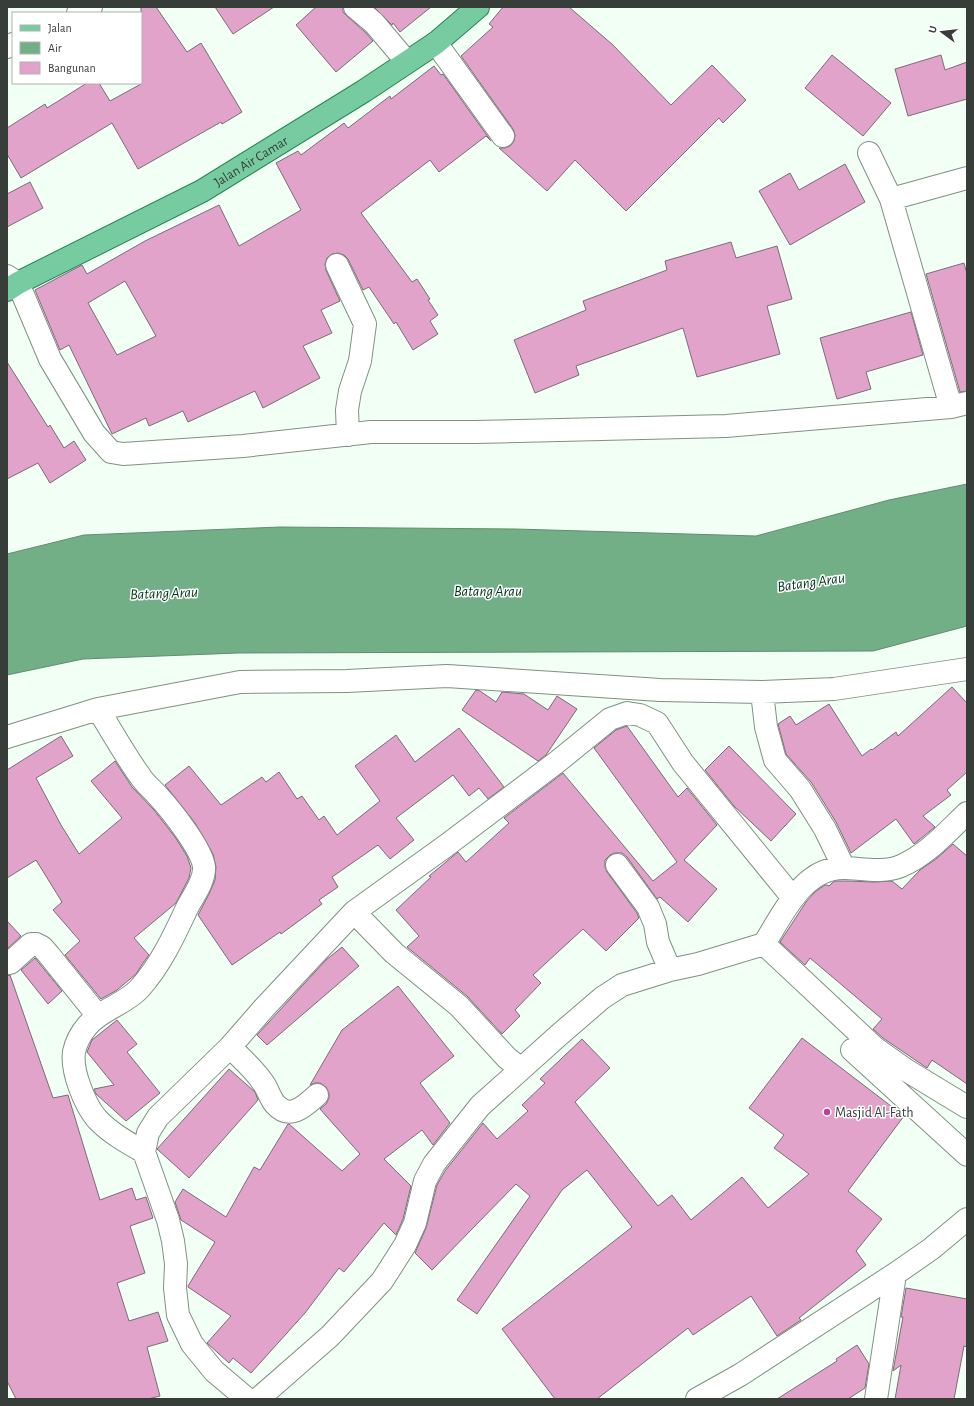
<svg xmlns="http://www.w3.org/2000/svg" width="974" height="1406" font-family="'Alegreya Sans',sans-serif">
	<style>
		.water { fill: #72af86; stroke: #608d6f }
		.building { fill: #e1a3ca; stroke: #7b6c75; fill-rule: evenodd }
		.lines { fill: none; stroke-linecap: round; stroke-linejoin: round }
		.minor-casing { stroke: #809084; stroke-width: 24 }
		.major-casing { stroke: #258452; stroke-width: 24 }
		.minor { stroke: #fff; stroke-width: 22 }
		.major { stroke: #76cca0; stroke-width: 22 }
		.poi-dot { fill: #ba4297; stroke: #fff; stroke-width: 1.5 }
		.labels { text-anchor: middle; stroke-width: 3; stroke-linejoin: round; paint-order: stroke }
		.street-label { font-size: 14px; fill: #373d38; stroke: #fff }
		.poi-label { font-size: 14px; fill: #373d38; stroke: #fff; text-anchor: start }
		.water-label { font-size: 15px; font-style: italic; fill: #023519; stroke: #fff }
	</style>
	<rect width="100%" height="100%" fill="#f1fff5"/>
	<path class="water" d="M 967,484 L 967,626 L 873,651 L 238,653 L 83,659 L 7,675 L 7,554 L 84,535 L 280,527 L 515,529 L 756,536 L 889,500 Z"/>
	<path class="building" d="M 141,7 L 156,7 L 187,52 L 201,43 L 242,112 L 222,124 L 221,122 L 138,169 L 112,123 L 21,178 L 7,154 L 7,128 L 45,104 L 47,108 L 87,83 L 99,83 L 110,101 L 141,84 Z
		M 215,7 L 274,7 L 233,34 Z
		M 316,7 L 343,7 L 343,12 L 347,16 L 365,32 L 373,41 L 336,72 L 296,25 Z
		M 374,7 L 431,7 L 400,32 L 393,23 L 392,25 Z
		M 503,7 L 569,7 L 613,45 L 671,105 L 712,65 L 746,100 L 723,123 L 719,118 L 626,211 L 575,160 L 547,191 L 499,148 L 505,148 L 510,146 L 514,141 L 515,135 L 513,129 L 461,56 L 493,27 L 489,24 Z
		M 832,55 L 891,103 L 863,136 L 805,88 Z
		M 941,55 L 945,70 L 967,62 L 967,99 L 908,116 L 895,69 Z
		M 434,66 L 441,75 L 443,74 L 491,141 L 486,136 L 439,172 L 430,160 L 361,213 L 412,282 L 417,279 L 430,299 L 428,300 L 438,315 L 430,321 L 438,334 L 413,350 L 396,322 L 394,324 L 369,287 L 363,290 L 348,259 L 344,255 L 338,253 L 332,254 L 327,258 L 325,264 L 326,270 L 340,301 L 321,310 L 332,333 L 303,346 L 320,378 L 263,408 L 255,391 L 188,422 L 183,411 L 149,426 L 146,418 L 112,434 L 69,345 L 60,350 L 35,290 L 82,265 L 87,274 L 145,241 L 219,205 L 239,246 L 301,210 L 276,163 L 298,151 L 301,155 L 344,123 L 348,128 L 390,96 L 391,99 ZM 125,281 L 156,336 L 117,355 L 88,303 Z
		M 845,164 L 865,202 L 790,245 L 759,191 L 790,173 L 799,190 Z
		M 30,182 L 43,208 L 7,227 L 7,194 Z
		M 731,242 L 736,258 L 777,246 L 792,299 L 767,306 L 780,354 L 697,377 L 683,328 L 576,366 L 579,375 L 535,393 L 514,340 L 586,310 L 583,301 L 667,270 L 665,261 Z
		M 964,263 L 967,274 L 967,391 L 960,392 L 926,274 Z
		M 911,312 L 923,355 L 866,372 L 871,389 L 837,399 L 820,338 Z
		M 7,362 L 48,427 L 50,425 L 64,448 L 74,441 L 86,460 L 50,483 L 38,463 L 7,479 Z
		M 952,687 L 967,703 L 967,772 L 947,790 L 951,795 L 923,816 L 935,827 L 914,844 L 896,819 L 851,853 L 836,822 L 811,782 L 786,754 L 778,724 L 790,716 L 796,725 L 829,704 L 862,756 L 871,749 L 872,750 L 896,732 L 898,736 Z
		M 476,690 L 480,691 L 496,702 L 502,692 L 524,694 L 548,710 L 557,696 L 577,709 L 546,755 L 538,761 L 462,710 Z
		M 627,726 L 678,797 L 687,788 L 717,825 L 684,860 L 717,889 L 688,922 L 660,897 L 657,899 L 627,857 L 622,853 L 615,853 L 610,855 L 605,860 L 605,867 L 607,872 L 637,913 L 639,918 L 606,951 L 583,929 L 533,975 L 541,983 L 515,1010 L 520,1016 L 502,1034 L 467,996 L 407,947 L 419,936 L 396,910 L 431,877 L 429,876 L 458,852 L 466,862 L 509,823 L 504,818 L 563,773 L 653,881 L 677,862 L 594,748 L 616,730 Z
		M 459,728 L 504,787 L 488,799 L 479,788 L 469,796 L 453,775 L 396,818 L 414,840 L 390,859 L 378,845 L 332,877 L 338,887 L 319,900 L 322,904 L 281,934 L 280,932 L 232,965 L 198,915 L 209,894 L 215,880 L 216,867 L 213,854 L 195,823 L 165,785 L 189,766 L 221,805 L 262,777 L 266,782 L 279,772 L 297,799 L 302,796 L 319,820 L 324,816 L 337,835 L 380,801 L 355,766 L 396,735 L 415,762 Z
		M 61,736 L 73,756 L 36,778 L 61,825 L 79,854 L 122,818 L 91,781 L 115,761 L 132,787 L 154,810 L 175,837 L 187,856 L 191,868 L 189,878 L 176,903 L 134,938 L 149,955 L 143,963 L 136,974 L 117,990 L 101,999 L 65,955 L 80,941 L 53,910 L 62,902 L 36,860 L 7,878 L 7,770 Z
		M 729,746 L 796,814 L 771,841 L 734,806 L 705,770 Z
		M 953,844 L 967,856 L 967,1084 L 932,1060 L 927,1068 L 883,1038 L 873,1029 L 882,1019 L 810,958 L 805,965 L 780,942 L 806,902 L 815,892 L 825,885 L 827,885 L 829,886 L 832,883 L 835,881 L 847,881 L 874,882 L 892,881 L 902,889 L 920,870 L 936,859 Z
		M 7,921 L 21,936 L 7,949 Z
		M 342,947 L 359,966 L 267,1045 L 257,1035 L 326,960 Z
		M 35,958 L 62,991 L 48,1004 L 21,970 Z
		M 10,975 L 53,1098 L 68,1095 L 100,1200 L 132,1188 L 136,1200 L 146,1197 L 153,1218 L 130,1226 L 145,1273 L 117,1283 L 129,1321 L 158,1312 L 168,1341 L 147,1347 L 160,1396 L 148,1399 L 16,1399 L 7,1381 L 7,976 Z
		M 398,986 L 454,1056 L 420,1083 L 450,1123 L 433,1145 L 422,1130 L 384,1159 L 411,1186 L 403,1219 L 396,1235 L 384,1223 L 344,1272 L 339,1268 L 305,1313 L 251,1373 L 233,1358 L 229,1363 L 207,1343 L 231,1316 L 188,1287 L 188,1286 L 215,1242 L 181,1220 L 175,1202 L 183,1189 L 226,1217 L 254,1167 L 260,1170 L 288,1124 L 289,1124 L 342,1171 L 360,1154 L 320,1109 L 326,1104 L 329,1098 L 329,1093 L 326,1087 L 320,1083 L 315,1083 L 310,1085 L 342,1030 Z
		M 117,1020 L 137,1044 L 127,1052 L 160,1093 L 126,1121 L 96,1094 L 94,1089 L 114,1085 L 87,1052 L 92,1040 Z
		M 802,1038 L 904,1116 L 848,1191 L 882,1219 L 856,1251 L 866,1265 L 799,1318 L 801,1320 L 777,1336 L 751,1296 L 693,1335 L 688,1328 L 597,1399 L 555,1399 L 502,1329 L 632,1227 L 587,1170 L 562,1190 L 477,1314 L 457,1300 L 530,1196 L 516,1184 L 432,1270 L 415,1253 L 426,1228 L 437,1185 L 445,1171 L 483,1123 L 497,1139 L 528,1111 L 522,1105 L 545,1083 L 540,1079 L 582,1039 L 610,1068 L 575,1102 L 658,1206 L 672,1195 L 691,1220 L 742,1177 L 768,1208 L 809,1174 L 774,1148 L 784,1135 L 749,1108 Z
		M 229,1069 L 255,1092 L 258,1100 L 189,1178 L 157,1149 Z
		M 906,1288 L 967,1299 L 967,1347 L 964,1346 L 954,1399 L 895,1399 L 901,1365 L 893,1371 L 903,1317 L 901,1317 Z
		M 857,1345 L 869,1364 L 865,1388 L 848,1399 L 777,1399 L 837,1361 L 836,1359 Z"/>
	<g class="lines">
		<g class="minor-casing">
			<path id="minor" d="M 355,7 L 374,23 L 407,62
				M 78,13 L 91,7
				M 436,43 L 503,136
				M 7,47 L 13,44
				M 869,153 L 891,199 L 951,407
				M 891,199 L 967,178
				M 337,265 L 365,324 L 360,361 L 350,391 L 347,410 L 348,435
				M 7,276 L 18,283 L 50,359 L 94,433 L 111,452 L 123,454 L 243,446 L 371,432 L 475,432 L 726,426 L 951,407 L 967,403
				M 762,692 L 766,727 L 775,760 L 800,789 L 825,829 L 844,868
				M 98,709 C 112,732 125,755 140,776 C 145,784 152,789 158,796 C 171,810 202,849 204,867 C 205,881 193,896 187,908 C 174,936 160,966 139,989 C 125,1004 102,1009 88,1025 C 81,1033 76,1042 74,1052 C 71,1071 85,1105 97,1119 C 110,1133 128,1143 144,1152
				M 7,737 L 98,709 L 240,682 L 347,681 L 447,676 L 660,690 L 762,692 L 834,689 L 967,669
				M 617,865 L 648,907 L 655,924 L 658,942 L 670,970
				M 354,912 L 394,953 L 459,1006 L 507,1058 L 521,1069
				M 764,944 L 875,1048 L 906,1070 L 967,1107
				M 10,963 L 31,944 L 36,944 L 42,947 L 49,955 L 98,1016
				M 230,1047 C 242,1059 255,1070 264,1084 C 268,1090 270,1098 275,1104 C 290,1121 305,1106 317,1095
				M 852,1050 L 967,1155
				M 247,1399 L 214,1371 L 192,1344 L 178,1315 L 175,1288 L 176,1264 L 173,1241 L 168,1220 L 144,1152 L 148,1133 L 158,1117 L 230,1047 L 264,1008 L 354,912 L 447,845 L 557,762 L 610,719 L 627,713 L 640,715 L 657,723 L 683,763 L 793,898
				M 258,1399 L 330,1336 L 382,1281 L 405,1245 L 415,1223 L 425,1181 L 434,1164 L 480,1106 L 559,1035 L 602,998 L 622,985 L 670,970 L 698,964 L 764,944 C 783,914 804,865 847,868 C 864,869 885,873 901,866 C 927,855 947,832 967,813
				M 697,1399 L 740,1375 L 895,1274 L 931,1249 L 967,1219
				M 876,1399 L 895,1274"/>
		</g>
		<g class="major-casing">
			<g id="major">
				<path id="s1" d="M 7,290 L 18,283 L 202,191 L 364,91 L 436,43 L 478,7"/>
			</g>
		</g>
		<use href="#minor" class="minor"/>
		<use href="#major" class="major"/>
	</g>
	<circle class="poi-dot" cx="827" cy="1112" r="4"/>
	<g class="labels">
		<g class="street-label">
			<text dy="5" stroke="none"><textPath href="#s1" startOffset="276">Jalan Air Camar</textPath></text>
		</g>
		<g class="poi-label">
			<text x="835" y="1117">Masjid Al-Fath</text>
		</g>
		<g class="water-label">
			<text transform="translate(811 582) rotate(-8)" y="5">Batang Arau</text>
			<text x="488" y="596">Batang Arau</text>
			<text transform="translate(164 593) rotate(-2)" y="5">Batang Arau</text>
		</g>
	</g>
	<rect width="974" height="1406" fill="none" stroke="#373d38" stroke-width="16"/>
	<rect x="12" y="12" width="130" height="72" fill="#ffffff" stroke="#afb1af"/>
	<rect x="20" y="25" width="20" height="6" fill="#76cca0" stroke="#afb1af"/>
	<text x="48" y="32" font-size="12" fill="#373d38">Jalan</text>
	<rect x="20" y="42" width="20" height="12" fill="#72af86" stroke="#afb1af"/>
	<text x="48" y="52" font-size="12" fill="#373d38">Air</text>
	<rect x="20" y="62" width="20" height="12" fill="#e1a3ca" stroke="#afb1af"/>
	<text x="48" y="72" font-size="12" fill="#373d38">Bangunan</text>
	<g transform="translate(942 32) rotate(285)" stroke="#ffffff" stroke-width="3" paint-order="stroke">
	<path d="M0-3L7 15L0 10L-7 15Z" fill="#373d38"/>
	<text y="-6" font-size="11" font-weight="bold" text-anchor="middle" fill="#373d38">U</text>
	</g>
</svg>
